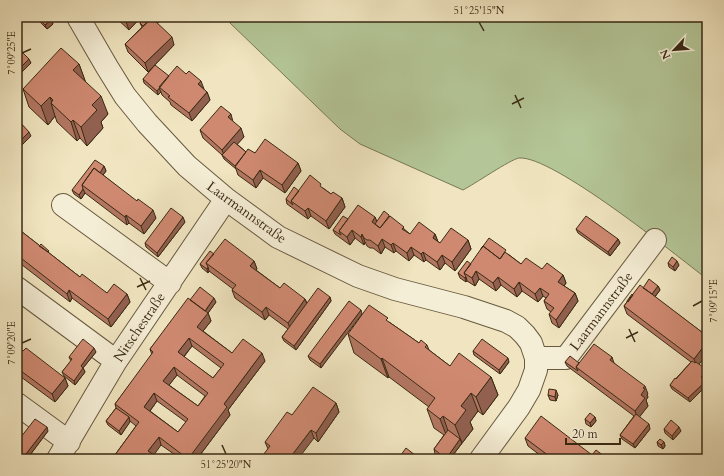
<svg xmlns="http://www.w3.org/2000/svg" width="724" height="476" font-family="Cardo,serif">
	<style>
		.green { fill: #b4c697; stroke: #777856 }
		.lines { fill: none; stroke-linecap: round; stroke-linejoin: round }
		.minor-casing { stroke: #68593f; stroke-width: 24 }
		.minor { stroke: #f5eed6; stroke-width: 22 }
		.wall { fill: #b27661; stroke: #3a2a14; fill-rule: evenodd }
		.shaded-wall { fill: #91604f; stroke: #3a2a14 }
		.building { fill: #cf8971; stroke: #3a2a14; fill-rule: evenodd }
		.ticks { fill: none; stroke: #3a2a14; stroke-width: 1.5 }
		.labels { text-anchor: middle; stroke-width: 4; stroke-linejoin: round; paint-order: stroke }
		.street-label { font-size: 14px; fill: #3a2a14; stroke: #f5eed6 }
		.neatline { fill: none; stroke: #3a2a14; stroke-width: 1.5 }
		.ticks-label { font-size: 10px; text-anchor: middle; fill: #3a2a14 }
	</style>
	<rect width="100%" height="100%" fill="#f0e5c0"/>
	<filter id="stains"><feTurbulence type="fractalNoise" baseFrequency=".005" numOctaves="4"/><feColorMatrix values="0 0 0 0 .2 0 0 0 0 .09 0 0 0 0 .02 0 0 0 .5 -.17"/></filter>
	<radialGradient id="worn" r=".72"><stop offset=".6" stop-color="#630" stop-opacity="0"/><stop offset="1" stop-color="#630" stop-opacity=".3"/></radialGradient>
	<path class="green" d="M 226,17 L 707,17 L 707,279 C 676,255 552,155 519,158 C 511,159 473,185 463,190 L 360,144 L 340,129 L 230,23 Z"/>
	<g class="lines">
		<g class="minor-casing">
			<path id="minor" d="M 78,17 L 107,67 L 125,96 L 147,123 L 187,166 L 226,199 L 278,237 L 358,276 L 395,289 L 464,307 L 506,321 L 517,327 L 525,335 L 531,343 L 536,358 L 536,370 L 529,390 L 519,407 L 481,459
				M 63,205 L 170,283
				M 17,288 L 116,361
				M 536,358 L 566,358 L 655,240
				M 17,404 L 69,442
				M 58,459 L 116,361 L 226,199"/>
		</g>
		<use href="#minor" class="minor"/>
	</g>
	<path class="wall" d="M 38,17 L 51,20 L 53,24 L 47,29 L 39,21 Z
		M 115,17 L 141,17 L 129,30 Z
		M 146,17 L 159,17 L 160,21 L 157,23 L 174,45 L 148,72 L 128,52 L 125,44 L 142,27 L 140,23 Z
		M 17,47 L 31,63 L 20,74 L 17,71 Z
		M 79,64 L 85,81 L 108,114 L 101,122 L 103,128 L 87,146 L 80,138 L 77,141 L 57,122 L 55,116 L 48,125 L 29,107 L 23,89 Z
		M 169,76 L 203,89 L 207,92 L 210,100 L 192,121 L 171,105 L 170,102 L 162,95 L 161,92 L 158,95 L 144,83 L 143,79 Z
		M 233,122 L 244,137 L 237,144 L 246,152 L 255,153 L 298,163 L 301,171 L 285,193 L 263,178 L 256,188 L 238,175 L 236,169 L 224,159 L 222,155 L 203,138 L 200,130 Z
		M 104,166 L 106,171 L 103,175 L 156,218 L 144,234 L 129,223 L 127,225 L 85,193 L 81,199 L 74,194 L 72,190 Z
		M 323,188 L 331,194 L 342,198 L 345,207 L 329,229 L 311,216 L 308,219 L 287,204 L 286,199 L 299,191 Z
		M 389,216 L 410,234 L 435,234 L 438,242 L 440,243 L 468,240 L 471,249 L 455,271 L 445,263 L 440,270 L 426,260 L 424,262 L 414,255 L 409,261 L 396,251 L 394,253 L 385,247 L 381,254 L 373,248 L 370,248 L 367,246 L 365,242 L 364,245 L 355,238 L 350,245 L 335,234 L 333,230 L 348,219 L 375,217 L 377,222 Z
		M 185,222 L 158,257 L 146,247 L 145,243 Z
		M 17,228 L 80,277 L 107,293 L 127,294 L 130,302 L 111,327 L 72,298 L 70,302 L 17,261 Z
		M 576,229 L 618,239 L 620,243 L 610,256 L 578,233 Z
		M 214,254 L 254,261 L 257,269 L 256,270 L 280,288 L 305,299 L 307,303 L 330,297 L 331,301 L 296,350 L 284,341 L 282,337 L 288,329 L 269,315 L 265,320 L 235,298 L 232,290 L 233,289 L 209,271 L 208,273 L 202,268 L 200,264 Z
		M 508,254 L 521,264 L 563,275 L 566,283 L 564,286 L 575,293 L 578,301 L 559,328 L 552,323 L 549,314 L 551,312 L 547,309 L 544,301 L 546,298 L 543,296 L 538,302 L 522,291 L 517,297 L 501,285 L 496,291 L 479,279 L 475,286 L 467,281 L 466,282 L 460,278 L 458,273 L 471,264 Z
		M 668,263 L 679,265 L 675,271 L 669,267 Z
		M 658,286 L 660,290 L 655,297 L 707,336 L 707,354 L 699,364 L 704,380 L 707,385 L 690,402 L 672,389 L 670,385 L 691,362 L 627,314 L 624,306 L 627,302 L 627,301 L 633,295 L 643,288 Z
		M 190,300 L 216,302 L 208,313 L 211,321 L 203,331 L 232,353 L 265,361 L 228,410 L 230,415 L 197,459 L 181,459 L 161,445 L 112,459 L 136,426 L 130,421 L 121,435 L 108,425 L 106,421 L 116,408 L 115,404 L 152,355 L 150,349 ZM 192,346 L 221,368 L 213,378 L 184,357 ZM 177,375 L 205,396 L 198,406 L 169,385 ZM 157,401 L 186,422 L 178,432 L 150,411 Z
		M 361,310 L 321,368 L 310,360 L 308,356 Z
		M 389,322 L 419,343 L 427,345 L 429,350 L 450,366 L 491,377 L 498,395 L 483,415 L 478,411 L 470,422 L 473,429 L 450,459 L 442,459 L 435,454 L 434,449 L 444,435 L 434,428 L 427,409 L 429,407 L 389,377 L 388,378 L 354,353 L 348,334 Z
		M 17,347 L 23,351 L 65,378 L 68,386 L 55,402 L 17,374 Z
		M 473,351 L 509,362 L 500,374 L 474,355 Z
		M 96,352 L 83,368 L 85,372 L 75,385 L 64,376 L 62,372 L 71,361 L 69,357 Z
		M 565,362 L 579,363 L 614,363 L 648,394 L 647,395 L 648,397 L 646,400 L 648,406 L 639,417 L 650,429 L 635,448 L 622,439 L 620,435 L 634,416 L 567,366 Z
		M 548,395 L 558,395 L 556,401 L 550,400 Z
		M 336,403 L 339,412 L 318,442 L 314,438 L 268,449 L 265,442 Z
		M 595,417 L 596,421 L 591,427 L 586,424 L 585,419 Z
		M 664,429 L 681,431 L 673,440 L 665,433 Z
		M 48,431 L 27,459 L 17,459 L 17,442 Z
		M 525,438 L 592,455 L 608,459 L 545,459 L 528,446 Z
		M 657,442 L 664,442 L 665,446 L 663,449 L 658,446 Z"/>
	<path class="shaded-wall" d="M 130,17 L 141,17 L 129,30 L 126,22 Z
		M 158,17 L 159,17 L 160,21 L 147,33 L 146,28 Z
		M 51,20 L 53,24 L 47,29 L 45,25 Z
		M 172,37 L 174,45 L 148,72 L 145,63 Z
		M 29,59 L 31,63 L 20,74 L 18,70 Z
		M 79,64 L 86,83 L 73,70 Z
		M 201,81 L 204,89 L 198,84 Z
		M 159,88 L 161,92 L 158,95 L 157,91 Z
		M 207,92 L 210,100 L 192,121 L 189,113 Z
		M 101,96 L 108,114 L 101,122 L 103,128 L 87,146 L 81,127 L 92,105 Z
		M 50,97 L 53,105 L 51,103 L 55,116 L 48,125 L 41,106 Z
		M 231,114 L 233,122 L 228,117 Z
		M 73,120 L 80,138 L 77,141 L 71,122 Z
		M 241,128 L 244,137 L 225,158 L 222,150 Z
		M 29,132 L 31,136 L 17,150 L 17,144 Z
		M 298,163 L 301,171 L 285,193 L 282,185 Z
		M 104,166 L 106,171 L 100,179 L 98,174 Z
		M 260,170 L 263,178 L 256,188 L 253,180 Z
		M 83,189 L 85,193 L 81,199 L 79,195 Z
		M 342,198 L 345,207 L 329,229 L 326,221 Z
		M 308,208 L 311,216 L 308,219 L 305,211 Z
		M 153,210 L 156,218 L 144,234 L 141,226 Z
		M 126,215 L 129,223 L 127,225 L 125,217 Z
		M 183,217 L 185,222 L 158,257 L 157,253 Z
		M 375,217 L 378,225 L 376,228 L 372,222 Z
		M 352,230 L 355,238 L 350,245 L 347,237 Z
		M 362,234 L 365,242 L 364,245 L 361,237 Z
		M 435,234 L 438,242 L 433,238 Z
		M 382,239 L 385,247 L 381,254 L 378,246 Z
		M 618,239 L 620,243 L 610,256 L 608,252 Z
		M 468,240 L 471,249 L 455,271 L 452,262 Z
		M 393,243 L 396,251 L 394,253 L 391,245 Z
		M 411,247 L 414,255 L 409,261 L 407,253 Z
		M 423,252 L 426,260 L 424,262 L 421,254 Z
		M 442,255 L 445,263 L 440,270 L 437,262 Z
		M 254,261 L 257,269 L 253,274 L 250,266 Z
		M 677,261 L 679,265 L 675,271 L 673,267 Z
		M 208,267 L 209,271 L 208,273 L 207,269 Z
		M 476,271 L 479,279 L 475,286 L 472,278 Z
		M 563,275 L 566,283 L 561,290 L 558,282 Z
		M 466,277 L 467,281 L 466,282 L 465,278 Z
		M 498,277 L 501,285 L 496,291 L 493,283 Z
		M 519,282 L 522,291 L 517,297 L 514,289 Z
		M 658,286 L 660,290 L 652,300 L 650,296 Z
		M 540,288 L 543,296 L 538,302 L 535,294 Z
		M 69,290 L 72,298 L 70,302 L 67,294 Z
		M 575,293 L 578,301 L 559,328 L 556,320 Z
		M 127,294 L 130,302 L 111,327 L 108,319 Z
		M 330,297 L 331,301 L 296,350 L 294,346 Z
		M 214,298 L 216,302 L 208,313 L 211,321 L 200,335 L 197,327 L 204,313 Z
		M 305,299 L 308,307 L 291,331 L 288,323 Z
		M 266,307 L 269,315 L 265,320 L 262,312 Z
		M 361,310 L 362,314 L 321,368 L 320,364 Z
		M 189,338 L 192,346 L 181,360 L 178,352 Z
		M 707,342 L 707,354 L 697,367 L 694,359 Z
		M 94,348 L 96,352 L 83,368 L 85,372 L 75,385 L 74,381 L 81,366 Z
		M 262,353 L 265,361 L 228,410 L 230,415 L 197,459 L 188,459 L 224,404 Z
		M 612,357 L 615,366 L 610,360 Z
		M 382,358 L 389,377 L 388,378 L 381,359 Z
		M 508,358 L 509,362 L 500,374 L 499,370 Z
		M 174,367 L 177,375 L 166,389 L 163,381 Z
		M 707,370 L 707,376 L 703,382 L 701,377 Z
		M 491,377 L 498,395 L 483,415 L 476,397 Z
		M 65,378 L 68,386 L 55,402 L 52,394 Z
		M 706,381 L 707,385 L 690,402 L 688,398 Z
		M 645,386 L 648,394 L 647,395 L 648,397 L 646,400 L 648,406 L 638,419 L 635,411 L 643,388 Z
		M 556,390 L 558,395 L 556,401 L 555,397 Z
		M 154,393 L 157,401 L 147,415 L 144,407 Z
		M 471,393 L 478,411 L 470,422 L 473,429 L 462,443 L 455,425 L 461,406 Z
		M 336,403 L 339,412 L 318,442 L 316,433 Z
		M 443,416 L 449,434 L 447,437 L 440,419 Z
		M 129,417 L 130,422 L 121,435 L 119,431 Z
		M 595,417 L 596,421 L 591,427 L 590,423 Z
		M 649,424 L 650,429 L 635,448 L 633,444 Z
		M 47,427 L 48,431 L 27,459 L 22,459 Z
		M 679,427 L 681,431 L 673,440 L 672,436 Z
		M 311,430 L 314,438 L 298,459 L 289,459 Z
		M 159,437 L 161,445 L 151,459 L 148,451 Z
		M 460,439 L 462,443 L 450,459 L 446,459 Z
		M 664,442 L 665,446 L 663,449 L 661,445 Z"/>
	<path class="building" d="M 38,17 L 49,17 L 51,20 L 45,25 Z
		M 121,17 L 130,17 L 126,22 Z
		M 146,17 L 158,17 L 155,20 L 152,18 L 143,26 L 140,23 Z
		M 152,18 L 172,37 L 145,63 L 125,44 Z
		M 17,47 L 29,59 L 18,70 L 17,69 Z
		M 61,48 L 79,64 L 73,70 L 101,96 L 92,105 L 97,110 L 81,127 L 73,120 L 71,122 L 51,103 L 53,100 L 50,97 L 41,106 L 23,89 Z
		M 155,65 L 169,76 L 157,91 L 143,79 Z
		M 177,66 L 186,74 L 189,71 L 201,81 L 198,84 L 207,92 L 189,113 L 168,97 L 170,96 L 159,87 Z
		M 221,106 L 231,114 L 228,117 L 241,128 L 222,150 L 200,130 Z
		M 19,121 L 29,132 L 17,144 L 17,123 Z
		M 265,139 L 298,163 L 282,185 L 260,170 L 253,180 L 235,167 L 248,149 L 255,153 Z
		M 234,142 L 246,152 L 235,166 L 222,155 Z
		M 95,160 L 104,166 L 100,173 L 94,168 L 82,185 L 83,189 L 79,195 L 72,190 Z
		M 94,168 L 137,201 L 138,199 L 153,210 L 141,226 L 126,215 L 125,217 L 82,185 Z
		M 310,175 L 321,184 L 320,186 L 331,194 L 333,192 L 342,198 L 326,221 L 308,208 L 305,211 L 291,201 Z
		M 294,187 L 299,191 L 291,201 L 293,205 L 286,199 Z
		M 358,205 L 375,217 L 372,222 L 380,228 L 390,216 L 404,227 L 402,229 L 410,234 L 419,222 L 435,234 L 433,238 L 440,243 L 451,228 L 468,240 L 452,262 L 442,255 L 437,262 L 423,252 L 421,254 L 411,247 L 407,253 L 393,243 L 391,245 L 382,239 L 378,246 L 370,240 L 367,240 L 364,238 L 362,234 L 361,237 L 352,230 L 347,237 L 339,231 Z
		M 171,208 L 183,217 L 157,253 L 145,243 Z
		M 384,211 L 389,215 L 389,216 L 380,228 L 375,224 Z
		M 343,216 L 348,219 L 339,231 L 341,235 L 333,230 Z
		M 586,216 L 618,239 L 608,252 L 576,229 Z
		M 17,228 L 80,277 L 82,274 L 107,293 L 114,284 L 127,294 L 108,319 L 69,290 L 67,294 L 17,255 Z
		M 489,238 L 506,250 L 500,259 L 483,246 L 481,249 Z
		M 225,239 L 254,261 L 250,266 L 280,288 L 284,283 L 305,299 L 288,323 L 266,307 L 262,312 L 232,290 L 236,285 L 206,263 Z
		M 41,244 L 49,251 L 48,252 L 39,246 Z
		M 483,246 L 500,259 L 505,252 L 521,264 L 526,258 L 542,269 L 547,263 L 563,275 L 558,282 L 575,293 L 556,320 L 549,314 L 554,308 L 544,301 L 549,294 L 540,288 L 535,294 L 519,282 L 514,289 L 498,277 L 493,283 L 476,271 L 472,278 L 464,273 Z
		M 210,251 L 214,254 L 206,263 L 208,267 L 207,269 L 200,264 Z
		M 672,257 L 677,261 L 673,267 L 668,263 Z
		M 467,261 L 471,264 L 464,273 L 466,277 L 465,278 L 458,273 Z
		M 649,279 L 658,286 L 652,294 L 643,288 Z
		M 640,285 L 707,336 L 707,342 L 694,359 L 624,306 Z
		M 200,287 L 214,298 L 205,311 L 190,300 Z
		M 318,288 L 330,297 L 294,346 L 282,337 Z
		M 632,294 L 633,295 L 628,302 L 627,301 Z
		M 188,298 L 208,313 L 197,327 L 232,353 L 243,339 L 262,353 L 224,404 L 227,407 L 188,459 L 159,437 L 148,451 L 160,459 L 112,459 L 139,422 L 115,404 L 153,352 L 150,349 ZM 189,338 L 224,364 L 213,378 L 178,352 ZM 174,367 L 208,393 L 198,406 L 163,381 ZM 154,393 L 188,419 L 178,432 L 144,407 Z
		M 349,301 L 361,310 L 320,364 L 308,356 Z
		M 369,305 L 388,318 L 386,320 L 402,331 L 419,343 L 421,340 L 427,345 L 425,347 L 450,366 L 459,353 L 491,377 L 476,397 L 471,393 L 461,406 L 466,410 L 455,425 L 443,416 L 440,419 L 427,409 L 435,398 L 382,358 L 381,359 L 348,334 Z
		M 83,339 L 94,348 L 81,366 L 83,368 L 74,381 L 62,372 L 72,359 L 69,357 Z
		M 482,339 L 508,358 L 499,370 L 473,351 Z
		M 594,344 L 612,357 L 610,360 L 645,386 L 643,388 L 645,389 L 641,395 L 645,398 L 635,411 L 576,367 Z
		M 17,347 L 23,351 L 26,348 L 65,378 L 52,394 L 17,368 Z
		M 570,356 L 579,363 L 576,367 L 578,371 L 565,362 Z
		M 692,361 L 695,363 L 696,362 L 707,370 L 701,377 L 706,381 L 688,398 L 670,385 L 675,378 L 676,379 Z
		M 313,387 L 336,403 L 316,433 L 311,430 L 289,459 L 260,459 L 270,446 L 265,442 L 287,412 L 292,415 Z
		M 549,389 L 556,390 L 555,397 L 548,395 Z
		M 116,408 L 129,417 L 119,431 L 106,421 Z
		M 590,413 L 595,417 L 590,423 L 585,419 Z
		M 636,414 L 649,424 L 633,444 L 620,435 Z
		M 541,416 L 592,455 L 596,450 L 608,459 L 553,459 L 525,438 Z
		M 35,419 L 47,427 L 22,459 L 21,459 L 17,456 L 17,442 Z
		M 671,420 L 679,427 L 672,436 L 664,429 Z
		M 448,430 L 460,439 L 446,459 L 434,449 Z
		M 660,439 L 664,442 L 661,445 L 657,442 Z
		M 406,448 L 420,459 L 398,459 Z
		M 426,456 L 430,459 L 424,459 Z"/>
	<path class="ticks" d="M 479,22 L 484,31M 22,53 L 31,49M 515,95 L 521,108M 512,104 L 524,98M 140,278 L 146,290M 137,287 L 150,281M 693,306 L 702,301M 629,329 L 635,342M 626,338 L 638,332M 22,343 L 31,339M 222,445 L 226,454"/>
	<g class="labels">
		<g class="street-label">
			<text transform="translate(247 212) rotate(36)" y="5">Laarmannstraße</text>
			<text transform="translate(601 311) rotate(-53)" y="5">Laarmannstraße</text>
			<text transform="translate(139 327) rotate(-56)" y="5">Nitschestraße</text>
		</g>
	</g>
	<rect width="724" height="476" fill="none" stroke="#f0e5c0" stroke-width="44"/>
	<g transform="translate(674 50) rotate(244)" stroke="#f5eed6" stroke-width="3" paint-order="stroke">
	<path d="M0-3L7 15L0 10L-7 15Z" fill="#3a2a14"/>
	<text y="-6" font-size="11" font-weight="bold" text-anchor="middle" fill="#3a2a14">N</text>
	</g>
	<path d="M566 438v6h54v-6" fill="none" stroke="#3a2a14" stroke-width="2"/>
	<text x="572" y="438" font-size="12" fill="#3a2a14" stroke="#f5eed6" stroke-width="3" paint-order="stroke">20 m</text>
	<rect x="22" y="22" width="680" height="432" class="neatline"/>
	<g class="ticks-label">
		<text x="479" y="14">51°25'15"N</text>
		<text transform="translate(11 53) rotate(-90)" y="4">7°09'25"E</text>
		<text transform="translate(713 301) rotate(-90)" y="4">7°09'15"E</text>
		<text transform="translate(11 343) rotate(-90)" y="4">7°09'20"E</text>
		<text x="226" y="468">51°25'20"N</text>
	</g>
	<rect width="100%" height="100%" filter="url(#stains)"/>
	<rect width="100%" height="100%" fill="url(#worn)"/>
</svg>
